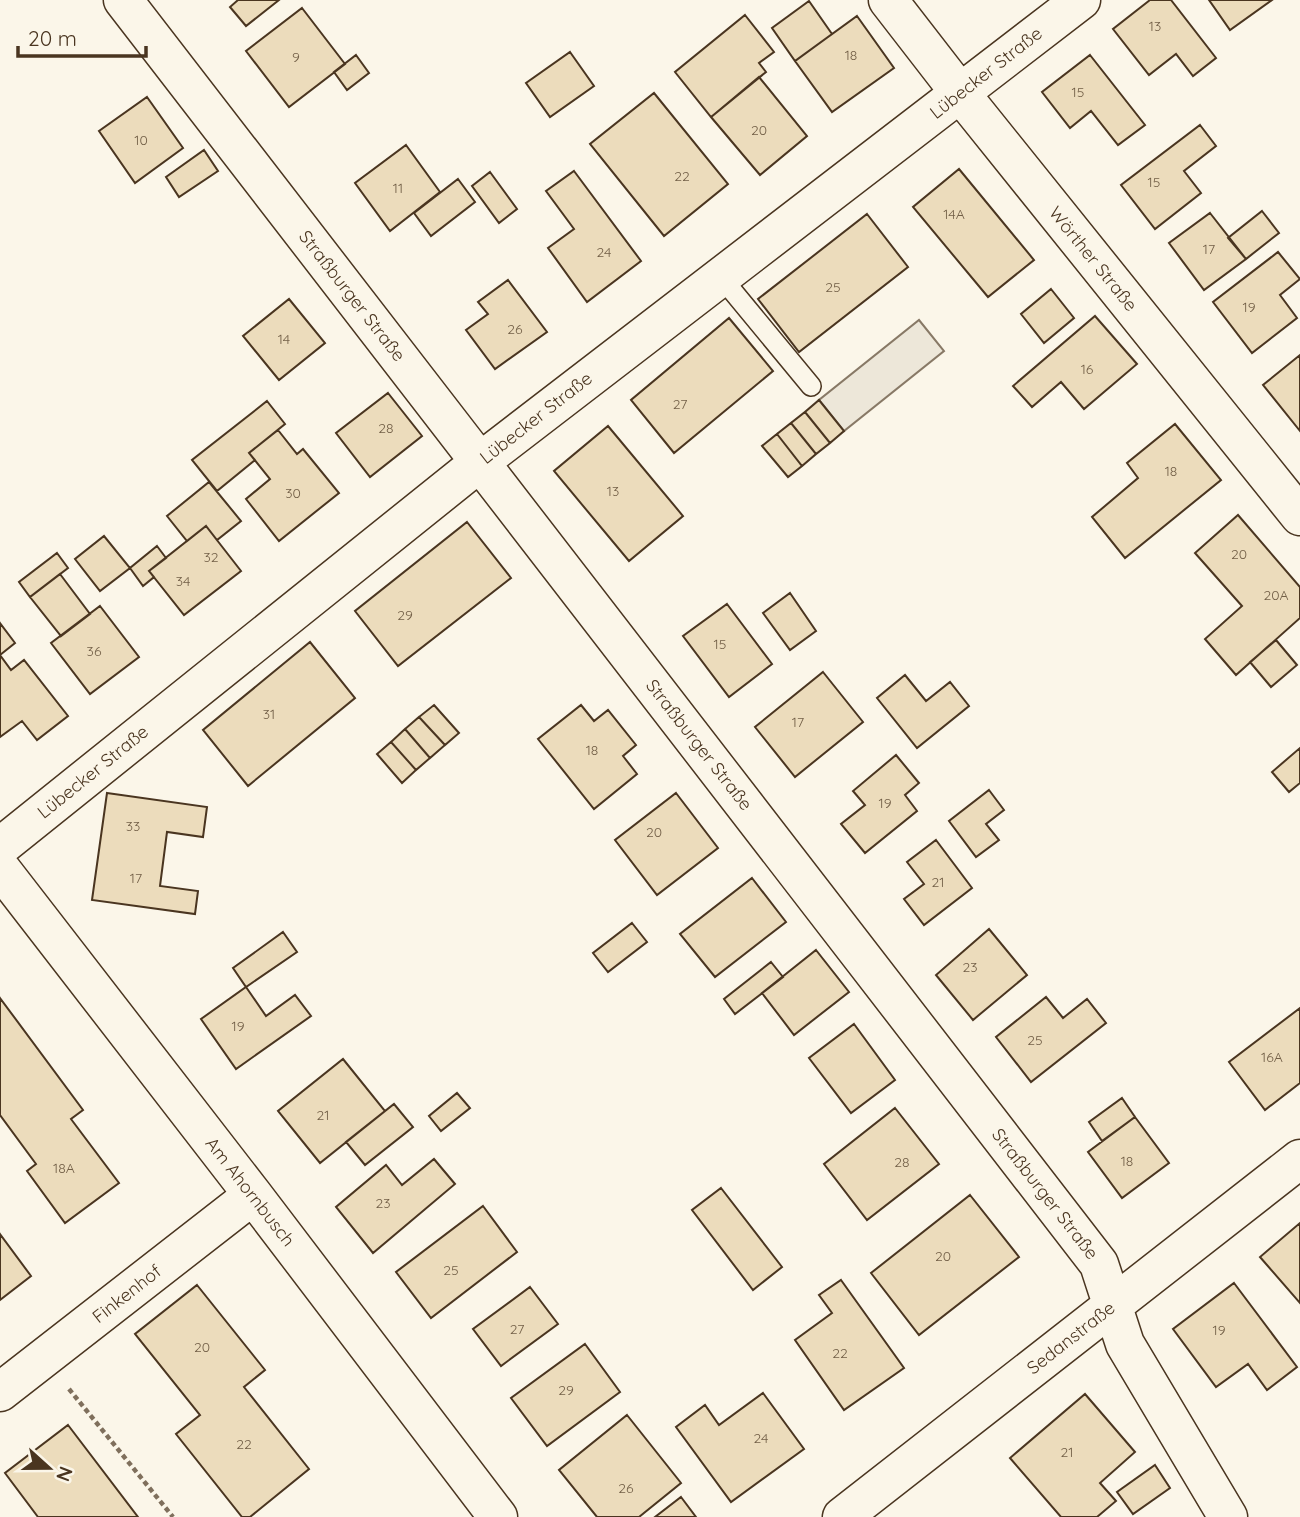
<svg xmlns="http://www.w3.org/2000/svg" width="1300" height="1517" font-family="Quicksand,sans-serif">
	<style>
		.parking { fill: #ede7d9; stroke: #887966; stroke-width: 2 }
		.building { fill: #ecdcbc; stroke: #4a3520; stroke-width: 2 }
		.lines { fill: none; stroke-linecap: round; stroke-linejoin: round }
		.lane-casing { stroke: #4a3520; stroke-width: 22 }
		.street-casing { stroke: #4a3520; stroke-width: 41 }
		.path { stroke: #7f6f5c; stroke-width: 4.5; stroke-dasharray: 5 3.5; stroke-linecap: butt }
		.lane { stroke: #fbf6e9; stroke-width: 19 }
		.street { stroke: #fbf6e9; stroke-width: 38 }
		.labels { text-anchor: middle; stroke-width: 5; stroke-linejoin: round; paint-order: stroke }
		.number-label { font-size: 14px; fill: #725f47 }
		.street-label { font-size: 18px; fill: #4a3520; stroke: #fbf6e9 }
	</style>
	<rect width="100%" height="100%" fill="#fbf6e9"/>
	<path class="parking" d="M 919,320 L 944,351 L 844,431 L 819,400 Z"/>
	<path class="building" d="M 238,0 L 279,0 L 246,26 L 230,7 Z
		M 1150,0 L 1171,0 L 1216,58 L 1193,76 L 1176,54 L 1149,75 L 1113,29 Z
		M 1209,0 L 1272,0 L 1230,30 Z
		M 809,1 L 832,34 L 795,61 L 772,28 Z
		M 302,8 L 345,64 L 289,107 L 246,51 Z
		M 745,15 L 774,52 L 759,63 L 766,72 L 711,117 L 675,72 Z
		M 857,16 L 894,68 L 832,112 L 795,61 Z
		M 570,52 L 594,86 L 550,117 L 526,83 Z
		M 356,55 L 369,73 L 347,90 L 334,72 Z
		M 1090,55 L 1145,125 L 1118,145 L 1091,111 L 1070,128 L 1042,92 Z
		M 759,77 L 807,136 L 760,175 L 711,117 Z
		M 654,93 L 728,184 L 664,236 L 590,144 Z
		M 147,97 L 183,148 L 135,183 L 99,131 Z
		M 1200,125 L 1216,146 L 1184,171 L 1201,193 L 1155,229 L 1121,185 Z
		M 406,145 L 440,192 L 390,231 L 355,183 Z
		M 204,150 L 218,171 L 179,197 L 166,177 Z
		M 959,169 L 1034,260 L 988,297 L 913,207 Z
		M 574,171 L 641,261 L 587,302 L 548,248 L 574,229 L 546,191 Z
		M 490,172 L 517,209 L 499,223 L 472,186 Z
		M 458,179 L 475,202 L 431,236 L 414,213 Z
		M 1262,211 L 1279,233 L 1246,259 L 1228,238 Z
		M 1210,213 L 1246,259 L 1204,290 L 1169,243 Z
		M 867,214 L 908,267 L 799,352 L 758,299 Z
		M 1278,252 L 1300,279 L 1280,295 L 1297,318 L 1252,353 L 1213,302 Z
		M 508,280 L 547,332 L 495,369 L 466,330 L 488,314 L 478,302 Z
		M 1051,289 L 1074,318 L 1044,343 L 1021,314 Z
		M 289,299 L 325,343 L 279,380 L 243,336 Z
		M 1095,316 L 1137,364 L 1084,409 L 1061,382 L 1032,407 L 1013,386 Z
		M 729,318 L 773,371 L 674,453 L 631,400 Z
		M 1300,355 L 1300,431 L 1263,385 Z
		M 388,393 L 422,436 L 370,477 L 336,433 Z
		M 819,400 L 844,431 L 830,443 L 805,412 Z
		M 267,401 L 285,424 L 249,453 L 255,460 L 217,491 L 192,460 Z
		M 805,412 L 830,443 L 816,454 L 791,423 Z
		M 791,423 L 816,454 L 802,466 L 777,434 Z
		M 1175,424 L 1221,480 L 1125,558 L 1092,517 L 1138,478 L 1127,463 Z
		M 608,426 L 683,516 L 629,561 L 554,471 Z
		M 278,430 L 297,454 L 303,449 L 339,493 L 279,541 L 246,499 L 270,479 L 249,453 Z
		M 777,434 L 802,466 L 788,477 L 762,446 Z
		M 209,482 L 241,521 L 217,540 L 206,526 L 187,541 L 167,516 Z
		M 1238,515 L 1300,587 L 1300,618 L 1236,675 L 1205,639 L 1242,606 L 1195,553 Z
		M 467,522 L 511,578 L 398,666 L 355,611 Z
		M 206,526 L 241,571 L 184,615 L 149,571 Z
		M 104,536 L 130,568 L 100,591 L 75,559 Z
		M 157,546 L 166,558 L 149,571 L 154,577 L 143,586 L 130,568 Z
		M 57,553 L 68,568 L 30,597 L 19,582 Z
		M 60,574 L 90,614 L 61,636 L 30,597 Z
		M 790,593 L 816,631 L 790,650 L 763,613 Z
		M 727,604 L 772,664 L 729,697 L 683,636 Z
		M 100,606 L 139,657 L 90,694 L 51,643 Z
		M 0,623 L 15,643 L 0,655 Z
		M 1276,640 L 1297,665 L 1271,687 L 1250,662 Z
		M 310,642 L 355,698 L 248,786 L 203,730 Z
		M 0,655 L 11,670 L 24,660 L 68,716 L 37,740 L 22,721 L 0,737 Z
		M 823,672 L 863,722 L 795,777 L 755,727 Z
		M 905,675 L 926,701 L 950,682 L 969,706 L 917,748 L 877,698 Z
		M 434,705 L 459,733 L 445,745 L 419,717 Z
		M 581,705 L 594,721 L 608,710 L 636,745 L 623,756 L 637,774 L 594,809 L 538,739 Z
		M 419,717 L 445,745 L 430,758 L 405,729 Z
		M 405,729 L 430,758 L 416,770 L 391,742 Z
		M 391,742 L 416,770 L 402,783 L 377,754 Z
		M 1300,748 L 1300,783 L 1289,792 L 1272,772 Z
		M 896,755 L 919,783 L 905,795 L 917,811 L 865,853 L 841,824 L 865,805 L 853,791 Z
		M 989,790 L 1004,810 L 986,824 L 999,840 L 976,857 L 949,821 Z
		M 107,793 L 207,807 L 203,837 L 167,832 L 160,886 L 198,891 L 195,914 L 92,900 Z
		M 676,793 L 718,848 L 657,895 L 615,840 Z
		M 936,840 L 972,888 L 924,925 L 904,899 L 924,884 L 907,862 Z
		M 752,878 L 786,922 L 715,977 L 680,934 Z
		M 632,923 L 647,942 L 608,972 L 593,953 Z
		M 989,929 L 1027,975 L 973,1020 L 936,975 Z
		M 283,932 L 297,952 L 246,987 L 233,968 Z
		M 816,950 L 849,992 L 794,1035 L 762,993 Z
		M 771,962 L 783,977 L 735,1014 L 724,999 Z
		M 246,987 L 266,1016 L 295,995 L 311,1016 L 236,1069 L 201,1019 Z
		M 1046,997 L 1063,1018 L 1087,999 L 1106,1023 L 1031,1082 L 996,1037 Z
		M 0,998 L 83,1110 L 71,1119 L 119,1183 L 65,1223 L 27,1171 L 36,1164 L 0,1115 Z
		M 1300,1008 L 1300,1083 L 1265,1110 L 1229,1062 Z
		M 854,1024 L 895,1080 L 851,1113 L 809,1058 Z
		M 343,1059 L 385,1111 L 320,1163 L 278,1111 Z
		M 457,1093 L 470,1108 L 441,1131 L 429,1116 Z
		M 1122,1098 L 1135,1117 L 1102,1141 L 1089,1122 Z
		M 394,1104 L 413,1127 L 365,1165 L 346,1142 Z
		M 895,1108 L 939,1164 L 867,1220 L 824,1164 Z
		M 1135,1117 L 1169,1163 L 1122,1198 L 1088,1152 Z
		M 434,1159 L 455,1184 L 373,1253 L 336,1207 L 386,1165 L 402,1185 Z
		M 721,1188 L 782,1267 L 753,1290 L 692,1210 Z
		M 970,1195 L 1019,1257 L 919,1335 L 871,1273 Z
		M 483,1206 L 517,1252 L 431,1318 L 396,1272 Z
		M 1300,1223 L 1300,1303 L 1260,1257 Z
		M 0,1234 L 31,1276 L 0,1300 Z
		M 841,1280 L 904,1368 L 844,1410 L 795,1340 L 832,1313 L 819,1295 Z
		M 1234,1283 L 1297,1367 L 1267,1390 L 1248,1364 L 1216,1387 L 1173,1329 Z
		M 197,1285 L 265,1370 L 244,1387 L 309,1469 L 250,1517 L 242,1517 L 176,1434 L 200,1415 L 135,1334 Z
		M 530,1287 L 558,1324 L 501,1366 L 473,1329 Z
		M 585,1344 L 620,1392 L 547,1446 L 511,1398 Z
		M 763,1393 L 804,1449 L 731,1502 L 676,1427 L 705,1405 L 719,1425 Z
		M 1085,1394 L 1135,1452 L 1100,1483 L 1116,1501 L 1097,1517 L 1061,1517 L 1010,1458 Z
		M 627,1415 L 681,1483 L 639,1517 L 597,1517 L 559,1470 Z
		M 68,1425 L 138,1517 L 38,1517 L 5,1473 Z
		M 1155,1465 L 1170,1488 L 1133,1514 L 1117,1492 Z
		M 681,1497 L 696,1517 L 655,1517 Z"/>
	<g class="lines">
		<g class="lane-casing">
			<path id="lane" d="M 721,277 L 811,386"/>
		</g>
		<g class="street-casing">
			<path id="street" d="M 123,0 L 1099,1264 L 1125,1344 L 1228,1517
				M 888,0 L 960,93 L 1300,516
				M 0,847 L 480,462 L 1081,0
				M 0,868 L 253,1195 L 498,1517
				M 0,1392 L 253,1195
				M 842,1517 L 1300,1159"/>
		</g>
		<path class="path" d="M 69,1389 L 173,1517"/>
		<use href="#lane" class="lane"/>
		<use href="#street" class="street"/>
	</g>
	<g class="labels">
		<g class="number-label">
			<text x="1155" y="31">13</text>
			<text x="851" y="60">18</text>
			<text x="296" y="62">9</text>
			<text x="1078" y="97">15</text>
			<text x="759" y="135">20</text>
			<text x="141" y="145">10</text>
			<text x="682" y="181">22</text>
			<text x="1154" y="187">15</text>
			<text x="398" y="193">11</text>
			<text x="954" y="219">14A</text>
			<text x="1209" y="254">17</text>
			<text x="604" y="257">24</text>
			<text x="833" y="292">25</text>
			<text x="1249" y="312">19</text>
			<text x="515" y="334">26</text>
			<text x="284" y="344">14</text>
			<text x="1087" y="374">16</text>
			<text x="680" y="409">27</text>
			<text x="386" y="433">28</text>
			<text x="1171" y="476">18</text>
			<text x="613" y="496">13</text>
			<text x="293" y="498">30</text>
			<text x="1239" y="559">20</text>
			<text x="211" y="562">32</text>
			<text x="183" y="586">34</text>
			<text x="1276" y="600">20A</text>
			<text x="405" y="620">29</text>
			<text x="720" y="649">15</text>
			<text x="94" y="656">36</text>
			<text x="269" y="719">31</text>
			<text x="798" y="727">17</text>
			<text x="592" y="755">18</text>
			<text x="885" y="808">19</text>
			<text x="133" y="831">33</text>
			<text x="654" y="837">20</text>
			<text x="136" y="883">17</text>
			<text x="938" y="887">21</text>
			<text x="970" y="972">23</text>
			<text x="238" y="1031">19</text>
			<text x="1035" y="1045">25</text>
			<text x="1272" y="1062">16A</text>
			<text x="323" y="1120">21</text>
			<text x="1127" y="1166">18</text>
			<text x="902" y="1167">28</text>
			<text x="64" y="1173">18A</text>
			<text x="383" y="1208">23</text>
			<text x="943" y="1261">20</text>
			<text x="451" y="1275">25</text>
			<text x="517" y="1334">27</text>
			<text x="1219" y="1335">19</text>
			<text x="202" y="1352">20</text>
			<text x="840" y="1358">22</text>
			<text x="566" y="1395">29</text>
			<text x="761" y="1443">24</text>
			<text x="244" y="1449">22</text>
			<text x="1067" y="1457">21</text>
			<text x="626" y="1493">26</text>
		</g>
		<g class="street-label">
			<text transform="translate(986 73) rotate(-38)" y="6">Lübecker Straße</text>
			<text transform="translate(1093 259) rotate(51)" y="6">Wörther Straße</text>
			<text transform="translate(352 296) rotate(52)" y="6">Straßburger Straße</text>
			<text transform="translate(536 418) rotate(-38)" y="6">Lübecker Straße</text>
			<text transform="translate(699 745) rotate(52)" y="6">Straßburger Straße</text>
			<text transform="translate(93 772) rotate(-39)" y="6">Lübecker Straße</text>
			<text transform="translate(250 1192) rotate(52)" y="6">Am Ahornbusch</text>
			<text transform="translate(1045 1194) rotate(52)" y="6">Straßburger Straße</text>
			<text transform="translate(127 1294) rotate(-38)" y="6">Finkenhof</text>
			<text transform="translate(1071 1338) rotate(-38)" y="6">Sedanstraße</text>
		</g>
	</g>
	<g transform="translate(49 1468) rotate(111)" stroke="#fbf6e9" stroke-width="5" paint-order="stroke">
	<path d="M0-5L12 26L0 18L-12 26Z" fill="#4a3520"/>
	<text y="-10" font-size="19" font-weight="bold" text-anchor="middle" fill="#4a3520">N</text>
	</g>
	<path d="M18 46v10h128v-10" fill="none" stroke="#4a3520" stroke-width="3.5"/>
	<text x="28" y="46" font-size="21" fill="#4a3520" stroke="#fbf6e9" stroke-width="5" paint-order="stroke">20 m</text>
</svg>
